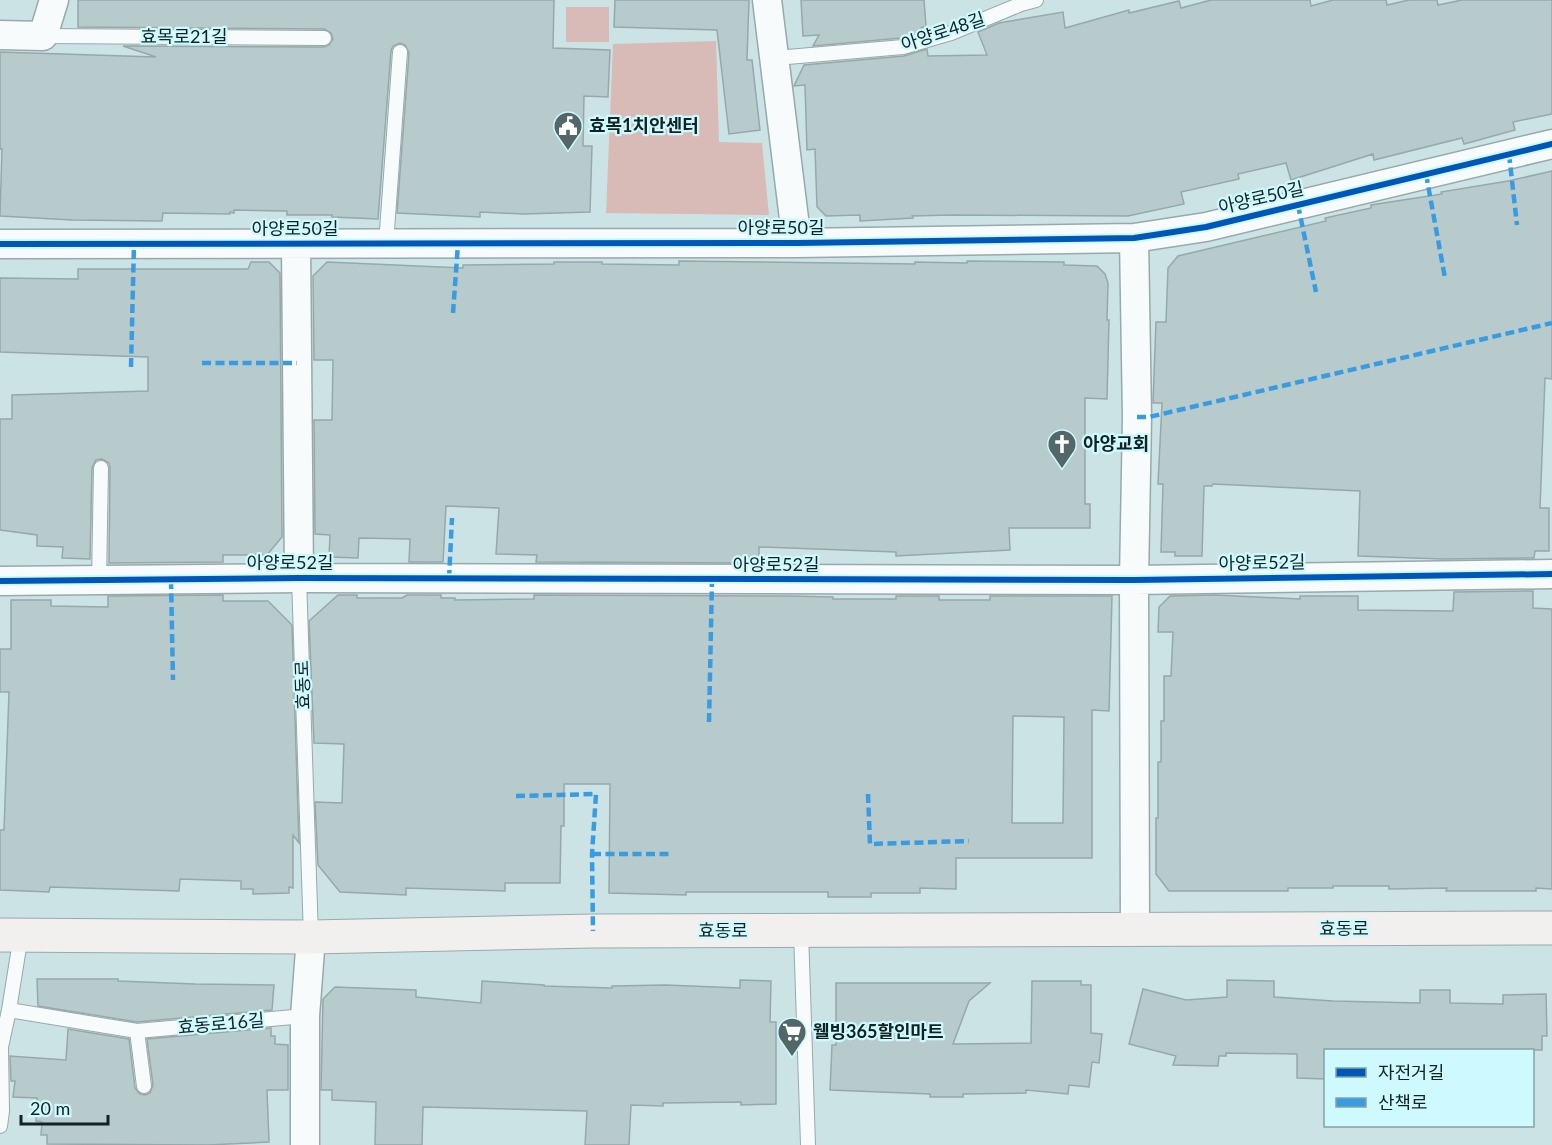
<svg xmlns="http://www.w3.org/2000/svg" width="1552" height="1145" font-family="Lato,'Noto Sans KR',sans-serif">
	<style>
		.green { fill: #d8bbb6 }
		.building { fill: #b7cacc; stroke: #96a8aa; stroke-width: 1.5; fill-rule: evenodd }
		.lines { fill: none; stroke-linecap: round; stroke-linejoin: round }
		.service-casing { stroke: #97a9ab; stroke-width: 16 }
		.minor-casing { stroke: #97a9ab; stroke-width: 31 }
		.secondary-casing { stroke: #97a9ab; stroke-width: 35 }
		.service { stroke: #f7fbfb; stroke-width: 14 }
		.minor { stroke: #f7fbfb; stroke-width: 28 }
		.secondary { stroke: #f1f0ef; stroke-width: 33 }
		.quiet { stroke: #3a9ce0; stroke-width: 4.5; stroke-dasharray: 9 4.5; stroke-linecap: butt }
		.cycleway-casing { stroke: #cef9fe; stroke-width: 10 }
		.cycleway { stroke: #0057b8; stroke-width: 6 }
		.labels { text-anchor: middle; stroke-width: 4.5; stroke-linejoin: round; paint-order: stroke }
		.street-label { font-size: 18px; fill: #122324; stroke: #cef9fe }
		.poi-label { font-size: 18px; font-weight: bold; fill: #122324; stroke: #cef9fe; text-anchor: start }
	</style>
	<rect width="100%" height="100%" fill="#cce3e6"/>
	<path class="green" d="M 566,7 L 609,7 L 609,42 L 566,42 Z
		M 716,41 L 719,142 L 762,143 L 769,215 L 606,213 L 613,44 Z"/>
	<path class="building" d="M 78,0 L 554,0 L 553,48 L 610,50 L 608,97 L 584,96 L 583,146 L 592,146 L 590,212 L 523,214 L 480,212 L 480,217 L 397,213 L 409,53 L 405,45 L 400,43 L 393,46 L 391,51 L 378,219 L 332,217 L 332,215 L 287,215 L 287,211 L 234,210 L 234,213 L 230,212 L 230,214 L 163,213 L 162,221 L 72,220 L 0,216 L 2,149 L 0,149 L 0,52 L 156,57 L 123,46 L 324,47 L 329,45 L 333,39 L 331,33 L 324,29 L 78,27 Z
		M 615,0 L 749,0 L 747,60 L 752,60 L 760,130 L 729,134 L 717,30 L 614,27 Z
		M 801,0 L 924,0 L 926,26 L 921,28 L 922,32 L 901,38 L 813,46 L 819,35 L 803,36 Z
		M 1211,0 L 1310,0 L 1311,6 L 1333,0 L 1386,0 L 1387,5 L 1409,0 L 1437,0 L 1438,5 L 1462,0 L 1552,0 L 1552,114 L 1513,122 L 1515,130 L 1464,144 L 1462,138 L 1374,160 L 1373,154 L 1291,180 L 1286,163 L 1238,174 L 1239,179 L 1181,192 L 1184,204 L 1128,216 L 951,215 L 912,216 L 913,218 L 860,221 L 860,215 L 826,216 L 817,207 L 815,149 L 807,150 L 805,85 L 794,86 L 804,65 L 904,56 L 927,49 L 928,56 L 987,55 L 978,32 L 999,23 L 1063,12 L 1065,28 L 1129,10 L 1129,13 L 1179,1 L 1181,8 Z
		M 1552,171 L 1552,379 L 1545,378 L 1540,508 L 1549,508 L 1549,551 L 1535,551 L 1534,558 L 1442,559 L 1358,556 L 1360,491 L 1213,484 L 1212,486 L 1204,486 L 1202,556 L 1175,556 L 1175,552 L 1161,552 L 1163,484 L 1158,484 L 1162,403 L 1153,403 L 1156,322 L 1166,322 L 1168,268 L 1178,256 L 1326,221 L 1325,218 L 1371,208 L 1371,205 L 1442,194 L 1441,192 L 1508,181 Z
		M 679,261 L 915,264 L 915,262 L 967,263 L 967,261 L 1064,262 L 1064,265 L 1097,266 L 1105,274 L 1108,283 L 1107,320 L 1109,320 L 1107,399 L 1085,398 L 1085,504 L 1090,504 L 1090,528 L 1009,528 L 1010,550 L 896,556 L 896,552 L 759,547 L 759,563 L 536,562 L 537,555 L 496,554 L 499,508 L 446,506 L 443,562 L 409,562 L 410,539 L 359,538 L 358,558 L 329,557 L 330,535 L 315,534 L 314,420 L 332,420 L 333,360 L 314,360 L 313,276 L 327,262 L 463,268 L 463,265 L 554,264 L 554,262 L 602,262 L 602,264 L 679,265 Z
		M 251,262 L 269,262 L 280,273 L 282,537 L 267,555 L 223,555 L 223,562 L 109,563 L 110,468 L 109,463 L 102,459 L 96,460 L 92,468 L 90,559 L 62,558 L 63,547 L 37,546 L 37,535 L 0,530 L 0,419 L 12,419 L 12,395 L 148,391 L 148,357 L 0,352 L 0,278 L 78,279 L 78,269 L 248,269 Z
		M 1533,591 L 1533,608 L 1552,609 L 1552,889 L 1536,888 L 1536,891 L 1446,891 L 1447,888 L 1389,889 L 1389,886 L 1333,886 L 1333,888 L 1288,888 L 1288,891 L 1169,891 L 1156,874 L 1156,818 L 1158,818 L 1158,762 L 1161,762 L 1161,721 L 1164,721 L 1164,676 L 1171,676 L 1173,632 L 1158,632 L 1159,607 L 1170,596 L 1215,595 L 1300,599 L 1300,596 L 1358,596 L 1358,610 L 1453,611 L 1454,592 Z
		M 223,595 L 223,601 L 268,601 L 292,625 L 299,843 L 293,835 L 293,888 L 289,887 L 289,893 L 253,894 L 253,889 L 241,889 L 241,881 L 180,879 L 179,891 L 50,887 L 49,892 L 0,890 L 0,830 L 4,830 L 9,692 L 0,692 L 0,649 L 11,649 L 11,600 L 51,600 L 51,606 L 108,607 L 108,596 Z
		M 338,595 L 357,595 L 357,598 L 402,598 L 407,595 L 441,595 L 441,598 L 455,598 L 455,600 L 534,599 L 534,595 L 788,596 L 833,597 L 833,599 L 896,599 L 896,596 L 939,596 L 939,600 L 990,600 L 990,596 L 1112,596 L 1109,711 L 1092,710 L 1092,858 L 956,858 L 956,889 L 920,888 L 920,893 L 871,893 L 871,897 L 828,897 L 828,892 L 686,892 L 686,895 L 609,893 L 610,784 L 564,784 L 564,826 L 561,826 L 560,883 L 505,883 L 505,891 L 406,888 L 406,895 L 340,892 L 318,865 L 315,802 L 342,803 L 344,744 L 314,743 L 309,621 ZM 1013,716 L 1064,717 L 1063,823 L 1012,823 Z
		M 37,979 L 118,979 L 118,981 L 195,984 L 274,985 L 272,1010 L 137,1022 L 38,1006 Z
		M 740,980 L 771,981 L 770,1022 L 776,1022 L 776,1104 L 741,1105 L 741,1102 L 663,1103 L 663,1106 L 631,1105 L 629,1145 L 585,1145 L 587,1111 L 423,1107 L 422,1145 L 375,1145 L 376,1102 L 332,1100 L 332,1090 L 321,1090 L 323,999 L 335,987 L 416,990 L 416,997 L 481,1003 L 482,981 L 544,985 L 544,986 L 612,988 L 612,986 L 666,985 L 740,988 Z
		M 1227,980 L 1274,981 L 1274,997 L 1333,1001 L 1420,1003 L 1420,990 L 1450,990 L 1450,1003 L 1503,1004 L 1503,995 L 1546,994 L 1547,1036 L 1542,1036 L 1542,1050 L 1326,1050 L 1326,1079 L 1297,1078 L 1297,1054 L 1226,1053 L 1226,1056 L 1219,1056 L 1218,1066 L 1173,1065 L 1176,1056 L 1129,1044 L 1143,989 L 1186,1000 L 1227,997 Z
		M 1032,981 L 1081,981 L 1081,985 L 1091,985 L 1091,1033 L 1102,1034 L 1099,1063 L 1092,1062 L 1089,1087 L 1069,1085 L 1068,1094 L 1026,1090 L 1026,1093 L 963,1094 L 963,1097 L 930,1097 L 930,1094 L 830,1090 L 832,1045 L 836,1045 L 836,983 L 990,983 L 969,1001 L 953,1044 L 1031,1043 Z
		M 271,1028 L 271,1036 L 275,1036 L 275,1044 L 288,1045 L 288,1090 L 267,1090 L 269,1142 L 208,1145 L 47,1144 L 47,1135 L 41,1135 L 42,1122 L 36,1121 L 37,1098 L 13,1097 L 15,1081 L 11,1081 L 10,1056 L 66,1060 L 68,1029 L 129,1039 L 135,1088 L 140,1094 L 145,1095 L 150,1093 L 153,1085 L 147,1039 Z"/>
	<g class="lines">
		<g class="service-casing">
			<path id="service" d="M 43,36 L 324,38
				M 776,58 L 903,47 L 951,33 L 1021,4 L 1036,0
				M 386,244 L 400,52
				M 299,578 L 311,937
				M 99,581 L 101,468
				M 801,931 L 808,1145
				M 9,1010 L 137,1031 L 305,1016
				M 137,1031 L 144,1086
				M 0,1126 L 2,1111 L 1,1047 L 9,1010 L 21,935"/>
		</g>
		<g class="minor-casing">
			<path id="minor" d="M 767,0 L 797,243
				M 0,35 L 43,36 L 54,0
				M 1134,238 L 1137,417 L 1134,580 L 1135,930
				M 0,244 L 797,243 L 1134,238 L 1206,227 L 1552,144
				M 296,244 L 299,578
				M 0,581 L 299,578 L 1134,580 L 1552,574
				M 305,1145 L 305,1016 L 311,937"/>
		</g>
		<g class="secondary-casing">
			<path id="secondary" d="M 0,935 L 311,937 L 593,931 L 1552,928"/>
		</g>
		<use href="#service" class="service"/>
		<use href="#minor" class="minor"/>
		<use href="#secondary" class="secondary"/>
		<path class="quiet" d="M 1509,154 L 1517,225
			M 1426,174 L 1445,278
			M 1298,205 L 1316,292
			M 453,313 L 458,244
			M 202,363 L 297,363
			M 131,367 L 134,244
			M 1137,417 L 1149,417 L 1552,323
			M 449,579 L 452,518
			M 171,580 L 173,680
			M 709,722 L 712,580
			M 868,794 L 870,844 L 969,841
			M 516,796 L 596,794 L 592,854 L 593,931
			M 592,854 L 673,854"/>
		<g class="cycleway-casing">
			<path id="cycleway" d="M 0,244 L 797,243 L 1134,238 L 1206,227 L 1552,144
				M 0,581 L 299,578 L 1134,580 L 1552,574"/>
		</g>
		<use href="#cycleway" class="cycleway"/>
	</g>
	<defs>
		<g id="civic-pin" transform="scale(1.5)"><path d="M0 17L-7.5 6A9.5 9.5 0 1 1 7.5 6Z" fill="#536668" stroke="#cef9fe"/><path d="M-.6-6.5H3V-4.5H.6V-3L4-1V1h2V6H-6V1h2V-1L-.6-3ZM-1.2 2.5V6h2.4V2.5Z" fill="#fff"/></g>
		<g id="church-pin" transform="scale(1.5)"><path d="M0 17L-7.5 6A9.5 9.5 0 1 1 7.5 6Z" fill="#536668" stroke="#cef9fe"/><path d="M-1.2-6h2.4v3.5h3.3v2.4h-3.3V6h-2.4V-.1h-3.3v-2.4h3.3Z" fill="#fff"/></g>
		<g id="supermarket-pin" transform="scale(1.5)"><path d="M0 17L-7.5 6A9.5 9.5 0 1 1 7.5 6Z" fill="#536668" stroke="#cef9fe"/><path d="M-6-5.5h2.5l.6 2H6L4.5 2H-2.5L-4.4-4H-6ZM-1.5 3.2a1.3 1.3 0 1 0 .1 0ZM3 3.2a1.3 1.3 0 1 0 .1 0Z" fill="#fff"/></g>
	</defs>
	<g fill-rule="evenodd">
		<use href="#civic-pin" x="568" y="126"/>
		<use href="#church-pin" x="1062" y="444"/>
		<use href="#supermarket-pin" x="792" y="1032"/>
	</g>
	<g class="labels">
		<g class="street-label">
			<text transform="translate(943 32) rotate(-18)" y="6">아양로48길</text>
			<text x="184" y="43">효목로21길</text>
			<text transform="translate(1261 198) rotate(-13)" y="6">아양로50길</text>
			<text x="781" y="234">아양로50길</text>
			<text x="295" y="235">아양로50길</text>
			<text x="290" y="569">아양로52길</text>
			<text transform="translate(1262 563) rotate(-1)" y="6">아양로52길</text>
			<text x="776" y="571">아양로52길</text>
			<text transform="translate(303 685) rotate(-92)" y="6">효동로</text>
			<text x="1344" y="935">효동로</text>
			<text x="723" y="937">효동로</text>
			<text transform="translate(221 1024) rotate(-5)" y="6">효동로16길</text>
		</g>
		<g class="poi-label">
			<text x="589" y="132">효목1치안센터</text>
			<text x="1083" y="450">아양교회</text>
			<text x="813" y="1038">웰빙365할인마트</text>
		</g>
	</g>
	<rect x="1324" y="1049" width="210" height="78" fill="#cef9fe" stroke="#83a3a7" stroke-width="1.5"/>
	<rect x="1336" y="1068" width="30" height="9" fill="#0057b8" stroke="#83a3a7" stroke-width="1.5"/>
	<text x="1378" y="1079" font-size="18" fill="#122324">자전거길</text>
	<rect x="1336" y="1098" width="30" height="9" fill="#3a9ce0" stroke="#83a3a7" stroke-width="1.5"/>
	<text x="1378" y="1109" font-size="18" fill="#122324">산책로</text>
	<path d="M21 1115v9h87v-9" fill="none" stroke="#122324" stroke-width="3"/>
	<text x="30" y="1115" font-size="18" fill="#122324" stroke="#cef9fe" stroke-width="4.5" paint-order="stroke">20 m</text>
</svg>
